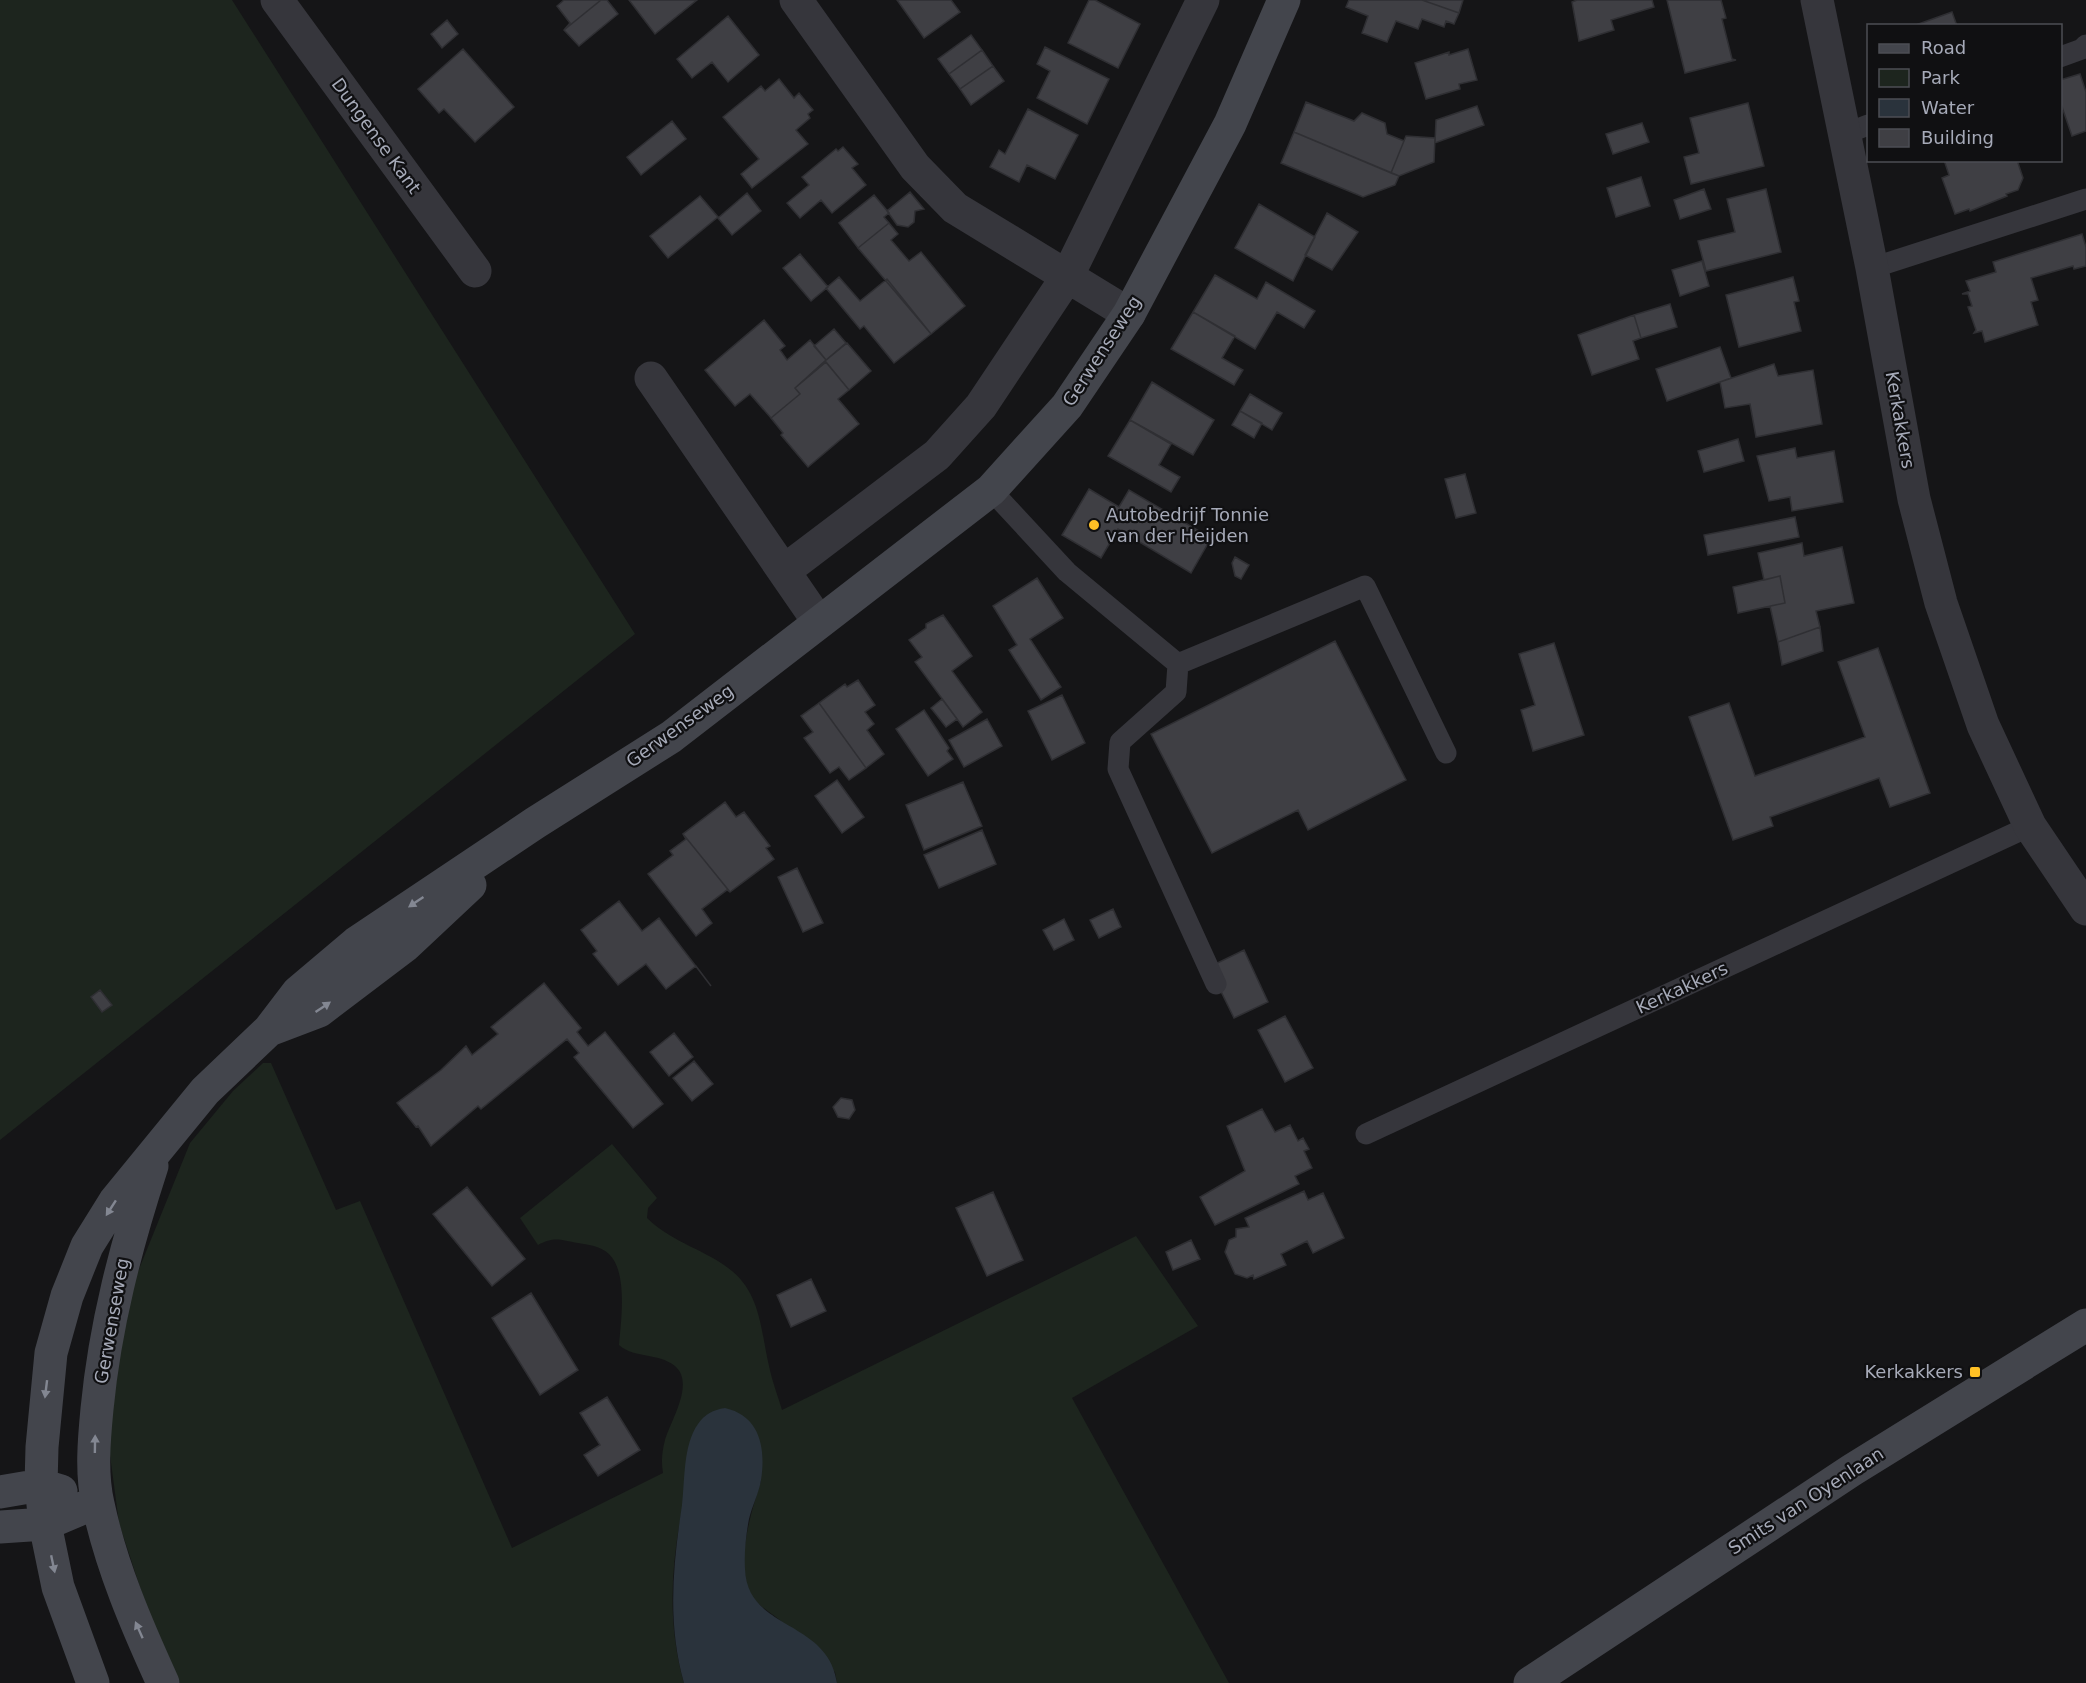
<svg xmlns="http://www.w3.org/2000/svg" width="2086" height="1683" font-family="'DejaVu Sans',sans-serif">
	<style>
		.green { fill: #1d251e }
		.water { fill: #2a333c }
		.building { fill: #3f3f44; stroke: #2f2f33; stroke-width: 1.5 }
		.lines { fill: none; stroke-linecap: round; stroke-linejoin: round }
		.lane { stroke: #36363c; stroke-width: 21 }
		.street { stroke: #36363c; stroke-width: 33 }
		.secondary { stroke: #43454c; stroke-width: 33 }
		.oneway { fill: #838792 }
		.poi-dot { fill: #ffc025; stroke: #101012; stroke-width: 2 }
		.labels { text-anchor: middle; stroke-width: 4.5; stroke-linejoin: round; paint-order: stroke }
		.street-label { font-size: 18px; fill: #a6aab8; stroke: #101012 }
		.poi-label { font-size: 18px; fill: #a6aab8; stroke: #101012; text-anchor: start }
	</style>
	<rect width="100%" height="100%" fill="#151517"/>
	<path class="green" d="M 0,0 L 232,0 L 635,634 L 0,1140 Z
		M 263,1063 L 271,1063 L 336,1210 L 360,1201 L 512,1548 L 663,1473 C 661,1461 662,1452 665,1440 C 671,1420 695,1383 675,1366 C 657,1352 635,1359 619,1345 C 621,1321 628,1272 609,1254 C 600,1246 590,1245 578,1243 C 561,1240 554,1236 538,1245 L 520,1218 L 612,1144 L 657,1198 L 648,1208 L 647,1218 C 674,1244 707,1250 732,1271 C 761,1295 761,1332 769,1366 C 772,1381 778,1396 782,1410 L 1136,1236 L 1198,1326 L 1072,1398 L 1229,1683 L 837,1683 L 835,1672 C 817,1655 799,1638 781,1621 C 769,1611 755,1605 748,1589 C 736,1561 752,1509 761,1481 L 725,1408 L 705,1416 C 681,1505 658,1592 684,1683 L 180,1683 L 154,1630 L 119,1523 L 110,1455 L 110,1412 L 131,1289 L 190,1143 L 233,1091 Z"/>
	<path class="water" d="M 725,1408 C 760,1416 766,1448 761,1480 C 759,1493 752,1506 749,1519 C 746,1534 744,1554 745,1569 C 747,1631 828,1619 837,1683 L 684,1683 C 667,1623 673,1565 682,1505 C 685,1480 683,1445 698,1424 C 705,1414 713,1410 725,1408 Z"/>
	<path class="building" d="M 564,0 L 601,0 L 564,30 L 570,23 L 557,6 Z
		M 601,0 L 607,0 L 618,14 L 579,46 L 564,30 Z
		M 629,0 L 697,0 L 655,34 Z
		M 897,0 L 951,0 L 960,12 L 924,38 Z
		M 1089,0 L 1095,0 L 1140,24 L 1118,68 L 1068,43 Z
		M 1349,0 L 1422,0 L 1459,13 L 1454,24 L 1446,21 L 1444,27 L 1422,19 L 1418,29 L 1396,21 L 1387,42 L 1362,33 L 1368,16 L 1346,7 Z
		M 1422,0 L 1463,0 L 1459,13 Z
		M 1577,0 L 1652,0 L 1654,7 L 1611,20 L 1614,30 L 1579,41 L 1572,2 Z
		M 1667,0 L 1721,0 L 1726,18 L 1722,19 L 1732,59 L 1736,60 L 1685,73 Z
		M 1952,12 L 1957,26 L 1913,26 Z
		M 728,16 L 759,55 L 728,82 L 712,62 L 692,78 L 677,59 Z
		M 447,20 L 458,34 L 442,48 L 431,34 Z
		M 971,35 L 982,50 L 949,74 L 938,59 Z
		M 1045,47 L 1109,79 L 1087,124 L 1037,98 L 1050,71 L 1037,64 Z
		M 463,49 L 514,107 L 475,142 L 444,109 L 439,113 L 418,89 Z
		M 1468,49 L 1477,80 L 1459,84 L 1460,89 L 1426,99 L 1415,63 L 1449,52 L 1449,55 Z
		M 982,50 L 993,66 L 960,89 L 949,74 Z
		M 993,66 L 1004,81 L 971,105 L 960,89 Z
		M 2080,74 L 2086,92 L 2086,131 L 2072,136 L 2060,101 L 2060,80 Z
		M 779,79 L 794,98 L 799,93 L 813,110 L 808,114 L 810,118 L 796,130 L 808,144 L 752,188 L 741,174 L 759,159 L 723,117 L 761,86 L 765,91 Z
		M 1306,102 L 1354,121 L 1362,113 L 1385,123 L 1387,134 L 1404,141 L 1391,173 L 1294,132 Z
		M 1748,103 L 1764,166 L 1691,184 L 1684,157 L 1699,153 L 1690,118 Z
		M 1477,106 L 1484,125 L 1435,143 L 1436,120 Z
		M 1028,109 L 1078,135 L 1055,179 L 1027,165 L 1019,182 L 990,167 L 999,150 L 1005,154 Z
		M 672,121 L 686,139 L 641,175 L 627,157 Z
		M 1642,123 L 1649,142 L 1613,154 L 1606,134 Z
		M 1294,132 L 1399,176 L 1395,185 L 1363,197 L 1281,163 Z
		M 1406,136 L 1435,138 L 1434,162 L 1399,176 L 1391,173 Z
		M 843,147 L 858,164 L 852,168 L 866,185 L 832,213 L 821,200 L 800,218 L 787,203 L 809,185 L 802,177 L 836,149 L 838,151 Z
		M 1944,160 L 2017,160 L 2023,178 L 2018,190 L 2006,194 L 2007,196 L 1970,211 L 1969,209 L 1955,214 L 1942,178 L 1949,175 Z
		M 1641,177 L 1650,206 L 1616,217 L 1607,188 Z
		M 1704,189 L 1711,209 L 1680,219 L 1674,200 Z
		M 1766,189 L 1781,252 L 1706,271 L 1698,241 L 1735,232 L 1727,199 Z
		M 910,192 L 924,209 L 915,211 L 914,222 L 908,227 L 897,225 L 887,211 Z
		M 747,193 L 761,211 L 732,235 L 718,218 Z
		M 874,195 L 889,213 L 884,217 L 889,223 L 858,248 L 839,223 Z
		M 700,196 L 718,217 L 668,258 L 650,236 Z
		M 1259,204 L 1315,237 L 1293,281 L 1235,248 Z
		M 1327,213 L 1358,232 L 1332,270 L 1305,255 Z
		M 889,223 L 898,234 L 891,240 L 909,261 L 921,252 L 965,306 L 931,334 L 858,248 Z
		M 2082,234 L 2086,247 L 2086,266 L 2074,269 L 2073,266 L 2031,278 L 2038,300 L 2031,302 L 2038,325 L 1985,342 L 1982,331 L 1974,333 L 1976,330 L 1968,307 L 1972,306 L 1968,294 L 1962,294 L 1970,291 L 1966,281 L 1996,272 L 1993,262 Z
		M 800,254 L 828,287 L 811,301 L 783,268 Z
		M 1702,261 L 1709,286 L 1680,296 L 1672,270 Z
		M 1215,275 L 1257,299 L 1266,282 L 1315,311 L 1304,328 L 1277,312 L 1255,349 L 1193,312 Z
		M 839,277 L 860,301 L 887,279 L 931,334 L 894,363 L 864,326 L 860,329 L 826,288 Z
		M 1793,277 L 1799,301 L 1794,302 L 1801,331 L 1739,347 L 1726,295 Z
		M 1670,304 L 1677,327 L 1641,338 L 1634,315 Z
		M 1193,312 L 1235,336 L 1222,358 L 1243,370 L 1234,385 L 1171,349 Z
		M 1634,315 L 1641,338 L 1633,341 L 1639,359 L 1592,375 L 1578,335 Z
		M 764,320 L 785,346 L 780,350 L 787,360 L 810,340 L 826,360 L 795,388 L 800,394 L 771,418 L 750,394 L 735,406 L 705,370 Z
		M 834,329 L 846,343 L 826,360 L 814,346 Z
		M 847,343 L 871,371 L 849,390 L 825,361 Z
		M 1720,347 L 1731,378 L 1667,401 L 1656,369 Z
		M 826,362 L 849,390 L 838,399 L 859,424 L 808,467 L 781,435 L 783,433 L 771,418 L 800,394 L 795,388 Z
		M 1774,364 L 1778,376 L 1813,370 L 1822,424 L 1756,437 L 1750,404 L 1725,408 L 1720,382 Z
		M 1152,382 L 1214,420 L 1193,455 L 1130,420 Z
		M 1250,394 L 1282,413 L 1272,430 L 1240,411 Z
		M 1240,411 L 1262,423 L 1254,438 L 1232,425 Z
		M 1130,420 L 1171,444 L 1159,465 L 1180,477 L 1171,492 L 1108,456 Z
		M 1738,439 L 1744,461 L 1704,472 L 1698,451 Z
		M 1795,448 L 1797,458 L 1834,451 L 1843,502 L 1792,511 L 1790,497 L 1769,501 L 1757,456 Z
		M 1465,474 L 1476,513 L 1456,518 L 1445,479 Z
		M 1089,489 L 1119,507 L 1129,490 L 1211,538 L 1191,573 L 1118,529 L 1101,558 L 1062,535 Z
		M 1795,517 L 1799,537 L 1708,555 L 1704,535 Z
		M 1802,543 L 1804,556 L 1842,547 L 1854,603 L 1816,611 L 1820,627 L 1778,642 L 1770,606 L 1785,603 L 1780,576 L 1764,580 L 1758,553 Z
		M 1235,557 L 1249,565 L 1241,579 L 1235,576 L 1232,563 Z
		M 1780,576 L 1785,603 L 1738,613 L 1733,587 Z
		M 1037,578 L 1063,618 L 1030,639 L 1061,687 L 1041,700 L 1009,650 L 1017,645 L 993,606 Z
		M 943,615 L 972,656 L 952,671 L 982,712 L 963,727 L 915,662 L 922,657 L 909,640 L 926,628 L 926,624 Z
		M 1820,627 L 1823,651 L 1782,665 L 1778,642 Z
		M 1335,641 L 1406,780 L 1308,830 L 1298,810 L 1212,853 L 1151,734 Z
		M 1554,643 L 1584,735 L 1533,751 L 1521,710 L 1535,705 L 1519,654 Z
		M 1878,648 L 1930,793 L 1890,807 L 1879,778 L 1770,817 L 1773,826 L 1733,840 L 1689,717 L 1729,703 L 1755,776 L 1865,737 L 1838,662 Z
		M 858,680 L 875,705 L 865,712 L 874,724 L 867,730 L 884,754 L 866,768 L 819,703 L 845,684 L 847,687 Z
		M 1062,695 L 1085,743 L 1052,760 L 1028,711 Z
		M 942,699 L 957,719 L 946,727 L 931,708 Z
		M 819,703 L 866,768 L 849,780 L 839,767 L 830,773 L 804,738 L 813,732 L 801,716 Z
		M 924,710 L 949,748 L 947,751 L 953,759 L 928,776 L 896,729 Z
		M 987,719 L 1002,746 L 964,767 L 949,740 Z
		M 837,780 L 864,817 L 842,833 L 815,796 Z
		M 963,782 L 982,826 L 924,850 L 906,805 Z
		M 725,802 L 736,817 L 744,812 L 770,846 L 766,848 L 774,859 L 730,892 L 683,834 Z
		M 982,830 L 996,864 L 939,888 L 924,855 Z
		M 683,834 L 730,892 L 727,890 L 702,909 L 712,923 L 696,936 L 648,874 L 673,855 L 670,851 L 686,839 Z
		M 797,868 L 823,923 L 803,932 L 778,877 Z
		M 619,901 L 642,931 L 659,918 L 711,986 L 696,966 L 666,989 L 646,964 L 618,985 L 593,954 L 597,951 L 581,930 Z
		M 1113,909 L 1121,927 L 1099,938 L 1090,920 Z
		M 1064,919 L 1074,940 L 1054,950 L 1043,930 Z
		M 1244,950 L 1268,1002 L 1234,1018 L 1209,967 Z
		M 544,983 L 581,1028 L 577,1032 L 588,1046 L 605,1032 L 663,1104 L 633,1128 L 574,1057 L 579,1053 L 567,1039 L 481,1109 L 478,1106 L 431,1146 L 418,1126 L 416,1127 L 397,1103 L 441,1070 L 466,1046 L 472,1055 L 498,1034 L 491,1027 Z
		M 100,990 L 112,1005 L 102,1012 L 91,997 Z
		M 1285,1016 L 1313,1068 L 1285,1082 L 1258,1030 Z
		M 674,1033 L 693,1057 L 669,1076 L 650,1052 Z
		M 694,1061 L 713,1084 L 692,1101 L 673,1078 Z
		M 841,1098 L 852,1100 L 855,1110 L 849,1119 L 838,1117 L 833,1107 Z
		M 1262,1109 L 1275,1132 L 1290,1125 L 1298,1141 L 1303,1138 L 1309,1149 L 1304,1151 L 1312,1168 L 1295,1176 L 1299,1184 L 1215,1225 L 1200,1197 L 1245,1171 L 1227,1126 Z
		M 467,1187 L 525,1259 L 492,1286 L 433,1214 Z
		M 1304,1191 L 1308,1200 L 1323,1193 L 1344,1238 L 1313,1253 L 1307,1241 L 1281,1254 L 1286,1265 L 1254,1279 L 1253,1275 L 1247,1278 L 1235,1274 L 1225,1252 L 1229,1240 L 1236,1237 L 1236,1229 L 1249,1227 L 1245,1218 Z
		M 993,1192 L 1023,1260 L 987,1276 L 956,1208 Z
		M 1191,1240 L 1200,1259 L 1173,1270 L 1166,1252 Z
		M 811,1279 L 826,1311 L 791,1327 L 777,1295 Z
		M 531,1293 L 578,1370 L 540,1395 L 492,1318 Z
		M 607,1397 L 640,1450 L 598,1476 L 584,1455 L 600,1445 L 580,1413 Z"/>
	<g class="lines">
		<path class="lane" d="M 2060,57 L 2082,49 L 2086,45
			M 1845,134 L 1868,125
			M 1872,268 L 2086,199
			M 991,490 L 1067,572 L 1178,664 L 1365,586 L 1446,753
			M 1178,664 L 1176,692 L 1120,742 L 1118,769 L 1216,984
			M 1366,1134 L 2030,826"/>
		<path class="street" d="M 277,0 L 475,271
			M 796,0 L 915,167 L 955,208 L 1129,314
			M 1817,0 L 1872,268 L 1914,499 L 1941,603 L 1983,725 L 2030,826 L 2086,909
			M 651,378 L 818,621
			M 784,571 L 937,455 L 981,406 L 1067,277 L 1203,0"/>
		<path class="secondary" d="M 269,1030 L 319,1011 L 406,945 L 470,885
			M 152,1166 C 126,1246 105,1325 97,1409 C 94,1440 91,1474 98,1504 C 111,1566 137,1626 163,1683
			M 0,1492 L 41,1485 L 61,1491
			M 0,1527 L 45,1524 L 97,1502
			M 93,1683 L 58,1587 L 45,1524 L 41,1485 L 42,1447 L 51,1353 L 67,1296 L 87,1246 L 115,1201 L 205,1091 L 269,1030 L 298,992 L 356,943 L 535,823 L 671,737 L 991,490 L 1067,406 L 1129,314 L 1230,124 L 1284,0
			M 1530,1683 L 1852,1470 L 2086,1325"/>
	</g>
	<defs><path id="oneway-solid" d="M-6-.8H1V-3.2L6.5 0L1 3.2V.8H-6Z" transform="scale(1.5)"/></defs>
	<g class="oneway">
		<use href="#oneway-solid" transform="translate(416 902) rotate(146)"/>
		<use href="#oneway-solid" transform="translate(323 1007) rotate(-34)"/>
		<use href="#oneway-solid" transform="translate(111 1208) rotate(123)"/>
		<use href="#oneway-solid" transform="translate(46 1389) rotate(97)"/>
		<use href="#oneway-solid" transform="translate(95 1444) rotate(-89)"/>
		<use href="#oneway-solid" transform="translate(53 1564) rotate(78)"/>
		<use href="#oneway-solid" transform="translate(139 1630) rotate(-114)"/>
	</g>
	<g class="poi-dot">
		<circle cx="1094" cy="525" r="6"/>
		<rect x="1969" y="1366" width="12" height="12" rx="3"/>
	</g>
	<g class="labels">
		<g class="street-label">
			<text transform="translate(376 136) rotate(54)" y="6">Dungense Kant</text>
			<text transform="translate(1102 351) rotate(-57)" y="6">Gerwenseweg</text>
			<text transform="translate(1900 420) rotate(80)" y="6">Kerkakkers</text>
			<text transform="translate(680 726) rotate(-36)" y="6">Gerwenseweg</text>
			<text transform="translate(1682 988) rotate(-25)" y="6">Kerkakkers</text>
			<text transform="translate(112 1321) rotate(-80)" y="6">Gerwenseweg</text>
			<text transform="translate(1806 1501) rotate(-33)" y="6">Smits van Oyenlaan</text>
		</g>
		<g class="poi-label">
			<text x="1106" y="521">Autobedrijf Tonnie<tspan x="1106" dy="21">van der Heijden</tspan></text>
			<text x="1963" y="1378" text-anchor="end">Kerkakkers</text>
		</g>
	</g>
	<rect x="1867" y="24" width="195" height="138" fill="#101012" stroke="#4c4e54" stroke-width="1.5"/>
	<rect x="1879" y="44" width="30" height="9" fill="#43454c" stroke="#4c4e54" stroke-width="1.5"/>
	<text x="1921" y="54" font-size="18" fill="#a6aab8">Road</text>
	<rect x="1879" y="69" width="30" height="18" fill="#1d251e" stroke="#4c4e54" stroke-width="1.5"/>
	<text x="1921" y="84" font-size="18" fill="#a6aab8">Park</text>
	<rect x="1879" y="99" width="30" height="18" fill="#2a333c" stroke="#4c4e54" stroke-width="1.5"/>
	<text x="1921" y="114" font-size="18" fill="#a6aab8">Water</text>
	<rect x="1879" y="129" width="30" height="18" fill="#3f3f44" stroke="#4c4e54" stroke-width="1.5"/>
	<text x="1921" y="144" font-size="18" fill="#a6aab8">Building</text>
</svg>
